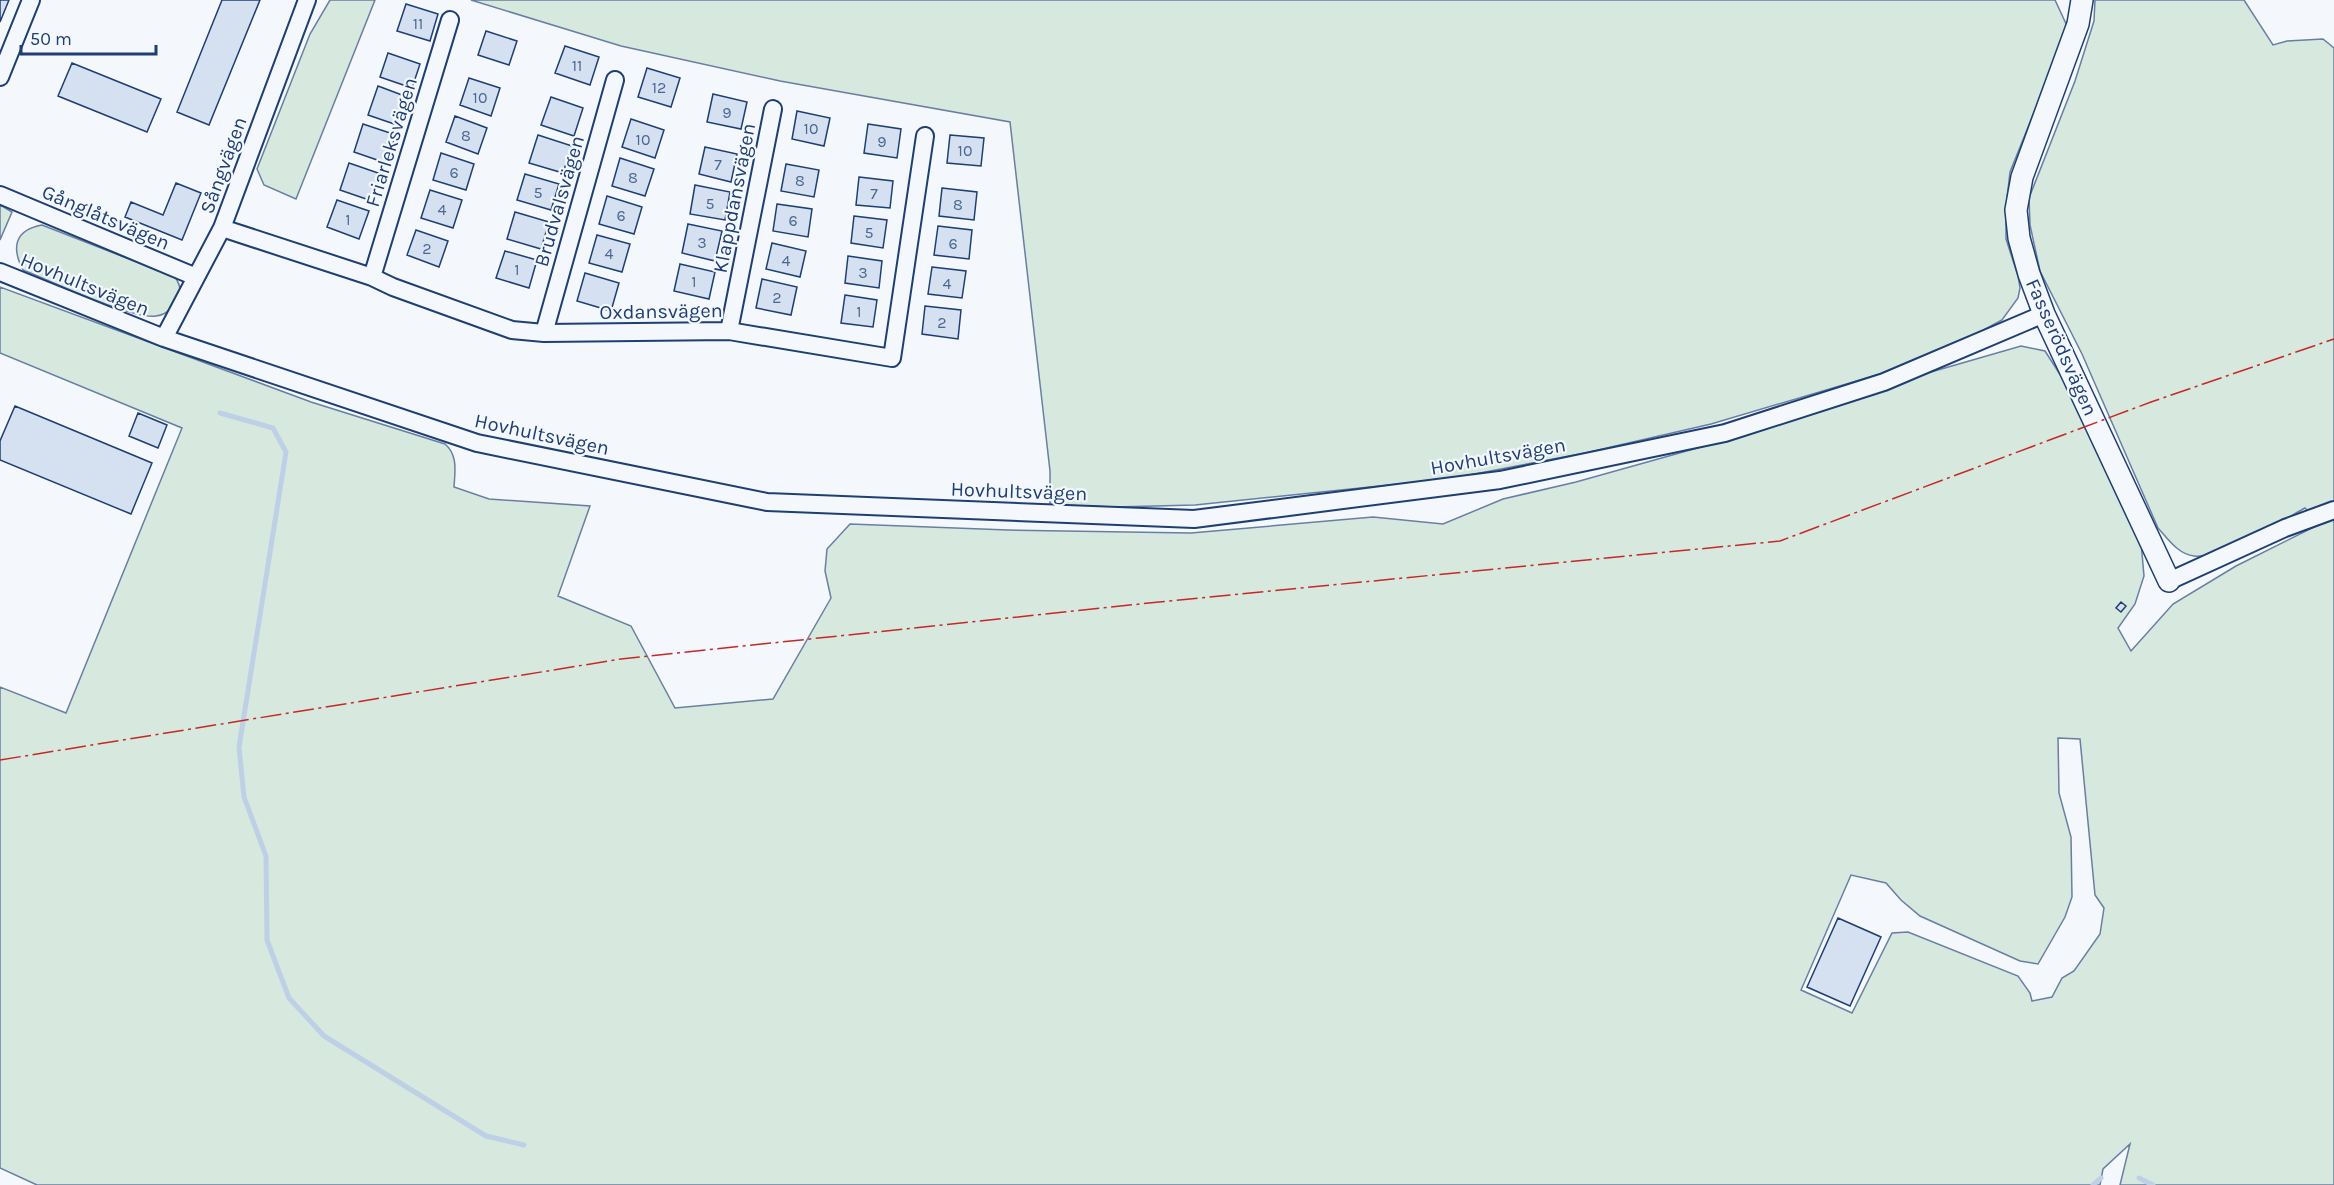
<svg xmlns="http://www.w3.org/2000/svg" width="2334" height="1185" font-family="Karla,sans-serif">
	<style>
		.green { fill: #d7e8df; stroke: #687fa3; stroke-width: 1.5; fill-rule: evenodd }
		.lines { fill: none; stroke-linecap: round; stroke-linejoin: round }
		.stream { stroke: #bed0e5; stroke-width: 5 }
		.building { fill: #d5e0f0; stroke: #1d3f73; stroke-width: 1.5 }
		.minor-casing { stroke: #1d3f73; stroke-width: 20 }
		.tertiary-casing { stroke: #1d3f73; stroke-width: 24 }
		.minor { stroke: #f4f7fb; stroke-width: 16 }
		.tertiary { stroke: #f4f7fb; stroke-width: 21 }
		.power { stroke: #c62828; stroke-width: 1.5; stroke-dasharray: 21 4.5 3 4.5; stroke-linecap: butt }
		.labels { text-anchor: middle; stroke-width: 4.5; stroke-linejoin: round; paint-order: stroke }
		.number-label { font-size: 16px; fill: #4b6792 }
		.street-label { font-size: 20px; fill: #1d3f73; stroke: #f4f7fb }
	</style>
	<rect width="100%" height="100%" fill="#f4f7fb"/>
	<path class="green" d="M 330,0 L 375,0 L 296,199 L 264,185 L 257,169 L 310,34 Z
		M 471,0 L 2055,0 L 2068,28 L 2010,172 L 2006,207 L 2006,239 L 2018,276 L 2020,288 L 2018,298 L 2002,320 L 1958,344 L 1907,366 L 1711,424 L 1585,453 L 1448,479 L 1195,505 L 1115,507 L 1050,505 L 1050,471 L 1010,122 L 780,81 L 621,46 Z
		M 2095,0 L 2244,0 L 2273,45 L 2287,41 L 2323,39 L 2334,48 L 2334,1185 L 2120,1185 L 2130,1144 L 2103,1169 L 2100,1185 L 37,1185 L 0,1168 L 0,687 L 66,713 L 182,428 L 0,353 L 0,287 L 311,402 L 445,444 C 458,455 455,471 454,487 L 489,499 L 590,506 L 558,596 L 631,626 L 675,708 L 773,699 L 831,598 L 825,571 L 827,549 L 850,524 L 1008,530 L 1191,533 L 1373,517 L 1443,524 L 1503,499 L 1576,482 L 1758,431 L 1931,372 L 2021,346 L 2045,351 L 2063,379 L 2141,542 L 2144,576 L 2135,604 L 2118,628 L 2131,651 L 2173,604 L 2236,566 L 2320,524 L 2305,508 C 2283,520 2217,560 2194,556 C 2178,554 2168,539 2158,528 L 2082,354 L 2040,271 L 2030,225 L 2029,198 L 2075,81 L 2094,21 ZM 2058,738 L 2080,739 L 2095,895 L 2104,908 L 2100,934 L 2074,971 L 2062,978 L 2052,997 L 2032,1001 L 2030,993 L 2018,976 L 1908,932 L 1892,933 L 1852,1013 L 1801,990 L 1851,875 L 1886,883 L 1901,900 L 1920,916 L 2020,961 L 2038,964 L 2065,917 L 2072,897 L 2071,837 L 2059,793 Z
		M 0,205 L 12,212 L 0,240 Z
		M 42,225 L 175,277 C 177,280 180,286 180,290 C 180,302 168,315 156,316 C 133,320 49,280 23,270 C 11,247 15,230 42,225 Z"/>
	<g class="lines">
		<path class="stream" d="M 220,413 L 273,428 L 286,452 L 239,747 L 244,797 L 266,856 L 267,940 L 289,998 L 324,1036 L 486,1136 L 524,1145
			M 2139,1178 L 2153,1185
			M 2093,1185 L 2101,1178"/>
	</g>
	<path class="building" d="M 0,0 L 9,0 L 0,22 Z
		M 222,0 L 260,0 L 209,125 L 177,112 Z
		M 406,4 L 438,14 L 430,41 L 397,31 Z
		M 486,31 L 517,41 L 509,65 L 478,55 Z
		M 565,46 L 599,57 L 590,85 L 555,73 Z
		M 388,53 L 420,64 L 412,88 L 380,77 Z
		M 72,63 L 161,99 L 147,132 L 58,96 Z
		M 647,68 L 680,78 L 671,107 L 638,97 Z
		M 469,78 L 500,88 L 491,116 L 460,105 Z
		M 378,86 L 410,98 L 400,126 L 368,115 Z
		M 713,94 L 747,102 L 741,129 L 707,122 Z
		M 551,97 L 583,108 L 574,136 L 541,125 Z
		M 797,111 L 830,118 L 824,146 L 792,139 Z
		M 455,116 L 487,128 L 478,154 L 446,142 Z
		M 631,119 L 664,130 L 655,158 L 622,147 Z
		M 363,124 L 396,135 L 386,163 L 354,152 Z
		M 868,124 L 901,129 L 897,158 L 864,153 Z
		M 538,135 L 572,146 L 563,173 L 529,163 Z
		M 950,135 L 984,138 L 981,166 L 947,163 Z
		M 705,147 L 737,154 L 731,182 L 699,174 Z
		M 441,153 L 474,164 L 466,190 L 433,180 Z
		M 620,158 L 654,169 L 645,196 L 612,186 Z
		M 349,163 L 381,174 L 372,201 L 340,190 Z
		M 786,164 L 819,170 L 814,197 L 781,191 Z
		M 525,174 L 559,184 L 551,210 L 517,200 Z
		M 859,177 L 893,181 L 890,208 L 856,205 Z
		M 176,183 L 201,193 L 182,240 L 125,217 L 131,202 L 163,215 Z
		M 695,185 L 730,192 L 725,220 L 690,214 Z
		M 942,188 L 977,192 L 974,220 L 939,216 Z
		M 430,190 L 462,200 L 453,228 L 421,218 Z
		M 607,196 L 642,207 L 634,234 L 599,224 Z
		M 337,200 L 369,211 L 359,239 L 327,227 Z
		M 777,204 L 812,209 L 808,237 L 773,231 Z
		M 515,212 L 549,222 L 541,249 L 507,239 Z
		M 854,216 L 887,220 L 883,248 L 851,243 Z
		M 688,224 L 722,231 L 715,261 L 682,253 Z
		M 938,226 L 972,230 L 969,259 L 934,255 Z
		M 416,230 L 448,241 L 439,267 L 407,255 Z
		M 597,235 L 630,244 L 622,272 L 589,263 Z
		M 772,243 L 806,251 L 800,277 L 766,269 Z
		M 505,251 L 537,260 L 529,288 L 496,278 Z
		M 848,256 L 882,261 L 879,288 L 845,283 Z
		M 680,264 L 715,272 L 709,299 L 674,291 Z
		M 932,267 L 966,271 L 962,298 L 928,294 Z
		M 585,273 L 619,283 L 611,311 L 577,301 Z
		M 762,279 L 797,287 L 791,315 L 756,308 Z
		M 845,295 L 877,300 L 873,327 L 841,323 Z
		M 925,306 L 961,310 L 958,339 L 922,334 Z
		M 15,406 L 152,463 L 131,514 L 0,460 L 0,441 Z
		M 138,413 L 167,425 L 158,448 L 129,436 Z
		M 2121,602 L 2126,606 L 2121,612 L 2116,608 Z
		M 1838,918 L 1881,937 L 1850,1006 L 1807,987 Z"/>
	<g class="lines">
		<g class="minor-casing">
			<path id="minor" d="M 0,77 L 31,0
				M 0,195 L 196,277
				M 222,228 L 372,277 L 393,287 L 512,330 L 544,333 L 729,331 L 892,358 L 925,136
				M 0,272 L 164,338 L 477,443 L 767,502 L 1194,519 L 1500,480 L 1725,433 L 1884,382 L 2044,314
				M 372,277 L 450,20
				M 729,331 L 773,109
				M 544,333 L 615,80
				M 164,338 L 222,228 L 307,0
				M 2169,581 L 2285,528 L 2334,510"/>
		</g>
		<g class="tertiary-casing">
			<path id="tertiary" d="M 2082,0 L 2078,24 L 2022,177 L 2016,210 L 2019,238 L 2029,274 L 2044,314 L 2169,581"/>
		</g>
		<use href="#minor" class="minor"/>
		<use href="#tertiary" class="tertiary"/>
		<path class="power" d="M 0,760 L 621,659 L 1159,602 L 1780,541 L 2151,402 L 2334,339"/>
	</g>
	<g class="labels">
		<g class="number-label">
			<text x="418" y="29">11</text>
			<text x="577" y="71">11</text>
			<text x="659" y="93">12</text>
			<text x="480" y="103">10</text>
			<text x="727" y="118">9</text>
			<text x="811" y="134">10</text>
			<text x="466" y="141">8</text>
			<text x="643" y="145">10</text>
			<text x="882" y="147">9</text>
			<text x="965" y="156">10</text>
			<text x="718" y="170">7</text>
			<text x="454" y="178">6</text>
			<text x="633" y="183">8</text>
			<text x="800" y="186">8</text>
			<text x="538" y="198">5</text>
			<text x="874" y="199">7</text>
			<text x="710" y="209">5</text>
			<text x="958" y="210">8</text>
			<text x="442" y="215">4</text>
			<text x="621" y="221">6</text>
			<text x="348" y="225">1</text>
			<text x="793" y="226">6</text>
			<text x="869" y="238">5</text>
			<text x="702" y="248">3</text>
			<text x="953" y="249">6</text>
			<text x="427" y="254">2</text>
			<text x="609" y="259">4</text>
			<text x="786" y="266">4</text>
			<text x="517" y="275">1</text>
			<text x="863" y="278">3</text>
			<text x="694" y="287">1</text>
			<text x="947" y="289">4</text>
			<text x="777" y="303">2</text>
			<text x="859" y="317">1</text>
			<text x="942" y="328">2</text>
		</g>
		<g class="street-label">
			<text transform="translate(391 142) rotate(-73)" y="7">Friarleksvägen</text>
			<text transform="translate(223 165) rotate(-70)" y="7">Sångvägen</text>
			<text transform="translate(734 198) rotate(-79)" y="7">Klappdansvägen</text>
			<text transform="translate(559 201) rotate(-74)" y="7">Brudvalsvägen</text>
			<text transform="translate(106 217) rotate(23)" y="7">Gånglåtsvägen</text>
			<text transform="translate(85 284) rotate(22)" y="7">Hovhultsvägen</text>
			<text transform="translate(661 311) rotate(-1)" y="7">Oxdansvägen</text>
			<text transform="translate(2062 347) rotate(66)" y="7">Fasserödsvägen</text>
			<text transform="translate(542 434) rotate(12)" y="7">Hovhultsvägen</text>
			<text transform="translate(1498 456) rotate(-10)" y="7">Hovhultsvägen</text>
			<text transform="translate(1019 491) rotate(2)" y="7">Hovhultsvägen</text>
		</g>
	</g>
	<path d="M21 45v9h135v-9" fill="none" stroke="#1d3f73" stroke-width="3"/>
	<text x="30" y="45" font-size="18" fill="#1d3f73" stroke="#f4f7fb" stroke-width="4.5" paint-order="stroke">50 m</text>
</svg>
